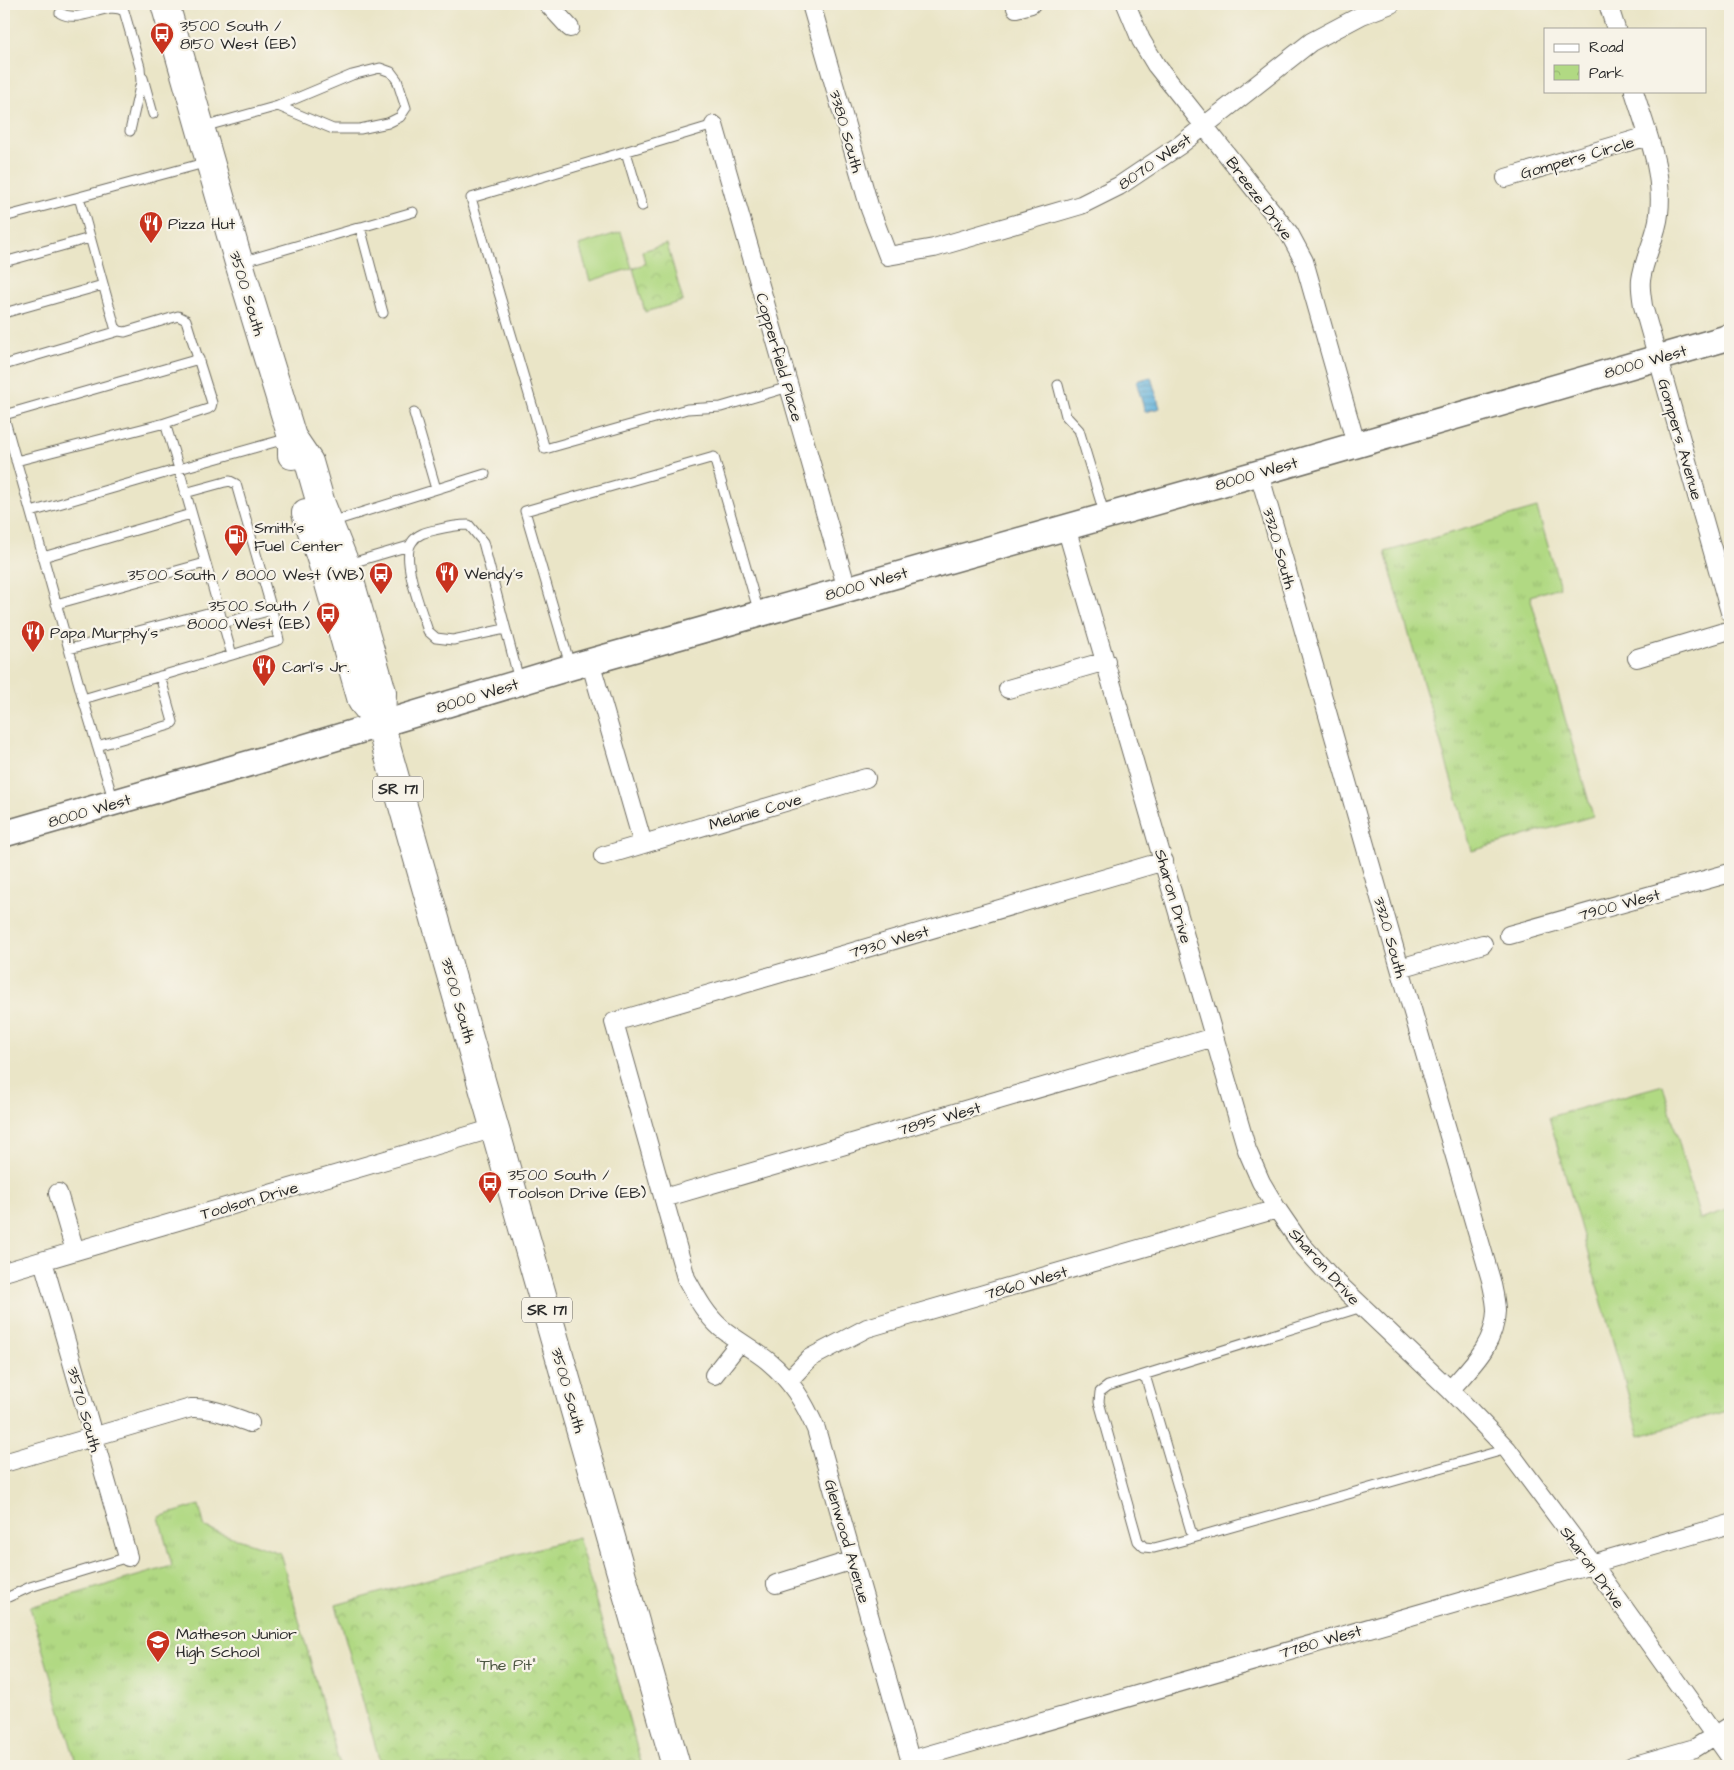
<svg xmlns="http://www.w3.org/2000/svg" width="1734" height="1770" font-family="'Architects Daughter',sans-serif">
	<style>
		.grass { fill: url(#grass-tufts); stroke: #6e8257 }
		.park { fill: url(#park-crowns); stroke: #6e8257 }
		.garden { fill: #b1d983; stroke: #6e8257 }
		.water { fill: url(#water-rules); stroke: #466e83 }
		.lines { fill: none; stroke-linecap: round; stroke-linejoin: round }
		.lane-casing { stroke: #6e6c62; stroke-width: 11 }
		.street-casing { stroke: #6e6c62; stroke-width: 20 }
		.secondary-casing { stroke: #6e6c62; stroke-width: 28 }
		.primary-casing { stroke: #6e6c62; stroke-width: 30 }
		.lane { stroke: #fff; stroke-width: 9 }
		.street { stroke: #fff; stroke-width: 18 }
		.secondary { stroke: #fff; stroke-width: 25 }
		.primary { stroke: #fff; stroke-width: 28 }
		.labels { text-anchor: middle; stroke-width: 4.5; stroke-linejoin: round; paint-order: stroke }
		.shield { fill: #f7f3e8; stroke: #686764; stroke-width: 1 }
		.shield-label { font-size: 15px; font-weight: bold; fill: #2b2b2b }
		.poi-label { font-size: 16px; fill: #2b2b2b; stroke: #f7f3e8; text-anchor: start }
		.street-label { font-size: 16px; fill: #2b2b2b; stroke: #f7f3e8 }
		.park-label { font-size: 16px; fill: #4c5641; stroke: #f7f3e8 }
	</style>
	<defs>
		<pattern id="grass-tufts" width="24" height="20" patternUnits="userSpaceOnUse" patternTransform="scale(1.25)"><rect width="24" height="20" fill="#b1d983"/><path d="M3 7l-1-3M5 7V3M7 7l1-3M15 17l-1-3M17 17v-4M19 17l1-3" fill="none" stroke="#98ba71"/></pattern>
		<pattern id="park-crowns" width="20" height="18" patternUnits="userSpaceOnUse" patternTransform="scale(1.25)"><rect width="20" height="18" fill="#b1d983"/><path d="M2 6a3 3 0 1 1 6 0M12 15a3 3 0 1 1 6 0" fill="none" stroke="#98ba71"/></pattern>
		<pattern id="water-rules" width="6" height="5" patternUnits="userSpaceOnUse" patternTransform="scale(1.25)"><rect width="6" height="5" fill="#60b1db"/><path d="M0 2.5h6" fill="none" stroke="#4f90b2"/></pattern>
	</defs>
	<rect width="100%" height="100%" fill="#f7f3e8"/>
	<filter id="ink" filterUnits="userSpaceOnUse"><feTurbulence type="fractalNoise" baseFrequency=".02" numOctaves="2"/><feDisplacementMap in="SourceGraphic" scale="10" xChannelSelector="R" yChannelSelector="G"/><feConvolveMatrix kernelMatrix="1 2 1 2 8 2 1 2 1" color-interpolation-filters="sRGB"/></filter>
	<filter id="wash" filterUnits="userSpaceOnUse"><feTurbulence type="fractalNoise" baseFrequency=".0096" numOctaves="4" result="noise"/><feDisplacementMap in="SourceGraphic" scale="20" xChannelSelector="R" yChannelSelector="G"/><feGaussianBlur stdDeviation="1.12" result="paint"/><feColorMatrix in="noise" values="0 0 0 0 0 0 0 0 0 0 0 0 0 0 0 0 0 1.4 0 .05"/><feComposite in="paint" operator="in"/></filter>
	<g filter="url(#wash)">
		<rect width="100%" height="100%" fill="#eae5c7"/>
		<path class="grass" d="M 1537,508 L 1560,587 L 1530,596 L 1593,816 L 1472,851 L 1385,552 Z
			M 1663,1085 L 1700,1219 L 1730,1209 L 1730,1410 L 1640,1436 L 1549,1117 Z
			M 199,1505 L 205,1528 L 280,1553 L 340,1766 L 77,1766 L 30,1607 L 172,1566 L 159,1517 Z"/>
		<path class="park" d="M 667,244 L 683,301 L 645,312 L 633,268 L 645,264 L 642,251 Z
			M 578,1537 L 642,1766 L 381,1766 L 336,1605 Z"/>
		<path class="garden" d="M 621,232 L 632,268 L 590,281 L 579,245 Z"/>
		<path class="water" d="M 1151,377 L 1160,408 L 1145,412 L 1136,381 Z"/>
	</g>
	<g filter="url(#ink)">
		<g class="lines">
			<g class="lane-casing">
				<path id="lane" d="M 60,13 C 81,25 106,0 124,11 L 140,67 L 141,82 L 130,131
					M 143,78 L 153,114
					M 714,125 L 471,198 L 545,449 L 687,409 L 721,407 L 789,387
					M 203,127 L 278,106 L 352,75 L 380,68 L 391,72 L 397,80 L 406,108 L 400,117 L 388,123 L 360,129 L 333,129 L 278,106
					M 626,152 L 642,206
					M 208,162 L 79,197 L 115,327 L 119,331 L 125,332 L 178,316 L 186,320 L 212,403 L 211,407 L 208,409 L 165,423 L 179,469 L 289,438
					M 4,217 L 79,197
					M 360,227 L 383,313
					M 4,262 L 90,238
					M 241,262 L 413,212
					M 4,313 L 103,285
					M 4,365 L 119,331
					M 1058,385 L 1066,416 L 1079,430 L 1105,516
					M 414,413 L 436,489
					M 4,415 L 199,359
					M 4,417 L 83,699 L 114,802
					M 16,461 L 165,423
					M 185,493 L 225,482 L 230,481 L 236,484 L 272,610 L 223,623
					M 31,512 L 179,469 L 232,655 L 83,699
					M 331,522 L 485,474
					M 43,557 L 191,514
					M 348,564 L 409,546
					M 56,604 L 205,563
					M 505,629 L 453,640 L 436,638 L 428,631 C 422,612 400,558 412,542 C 417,534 426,532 435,530 C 447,527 457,525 469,525 L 483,542 L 519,680
					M 69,649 L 219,610
					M 232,655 L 279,640 L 272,610
					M 570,665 L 525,511 L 714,457 L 759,613
					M 97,746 L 170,725 L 173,722 L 160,676
					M 1362,1307 L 1108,1386 L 1100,1392 L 1099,1402 L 1138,1541 L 1144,1547 L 1154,1548 L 1193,1538 L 1507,1449
					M 1145,1375 L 1193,1538
					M 4,1599 L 30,1587 L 128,1557"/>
			</g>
			<g class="street-casing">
				<path id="street" d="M 548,4 L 570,28
					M 811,4 L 870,209 L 888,256 L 934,248 L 1081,205 L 1119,186 L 1180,145 L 1311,42 L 1362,15 L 1391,4
					M 1126,4 L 1141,40 L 1156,65 L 1289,233 L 1304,261 L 1356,444
					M 1608,4 L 1616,29
					M 1016,8 L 1031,4
					M 1634,91 C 1646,131 1664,171 1659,214 C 1657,236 1644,257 1641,280 C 1640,288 1642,298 1643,306 L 1730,612
					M 714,125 L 847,589
					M 1506,178 L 1648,136
					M 1259,473 L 1400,968 L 1491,1280 C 1493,1290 1496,1301 1496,1311 C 1495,1345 1471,1366 1450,1390
					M 1066,527 L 1247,1150 L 1261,1182 L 1277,1209 L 1301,1244 L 1330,1276 L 1450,1390 L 1507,1449 L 1592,1563 L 1730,1757
					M 1637,658 L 1730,630
					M 590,661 L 643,844
					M 1008,689 L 1106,661
					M 603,856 L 866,778
					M 1509,935 L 1730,873
					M 1400,968 L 1483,944
					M 58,1193 L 75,1251
					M 664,1198 L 1214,1037
					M 43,1261 L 128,1557
					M 4,1272 L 495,1128
					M 714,1375 L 740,1342
					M 788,1381 L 810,1358 L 867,1328 L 1277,1209
					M 4,1463 L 191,1408 C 212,1407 230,1416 250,1423
					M 776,1584 L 853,1560
					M 911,1760 L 1730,1524
					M 912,1766 L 816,1429 C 804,1402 791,1380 768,1361 C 753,1349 736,1340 721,1328 C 705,1314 696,1296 686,1278 L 614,1022 L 1164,861
					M 1632,1766 L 1695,1748 L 1730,1726"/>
			</g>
			<g class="secondary-casing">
				<path id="secondary" d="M 4,834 L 265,759 L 571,667 L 1259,473 L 1730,337"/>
			</g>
			<g class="primary-casing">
				<path id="primary" d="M 165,4 L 239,263 L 292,437 L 292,455
					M 292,437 L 309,462 L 321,504 L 345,564 L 382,692 L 381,724 L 387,750 L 676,1766
					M 306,513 L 328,580 L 362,701 L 381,724"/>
			</g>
			<use href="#lane" class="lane"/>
			<use href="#street" class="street"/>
			<use href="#secondary" class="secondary"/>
			<use href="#primary" class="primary"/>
		</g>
	</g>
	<defs>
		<g id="bus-pin" transform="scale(1.25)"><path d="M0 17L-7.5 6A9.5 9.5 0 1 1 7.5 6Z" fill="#c8321e" stroke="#f7f3e8"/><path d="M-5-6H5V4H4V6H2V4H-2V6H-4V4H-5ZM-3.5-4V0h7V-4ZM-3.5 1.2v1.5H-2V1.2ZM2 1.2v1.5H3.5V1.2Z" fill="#fff"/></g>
		<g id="restaurant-pin" transform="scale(1.25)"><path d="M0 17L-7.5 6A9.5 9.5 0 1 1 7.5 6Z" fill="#c8321e" stroke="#f7f3e8"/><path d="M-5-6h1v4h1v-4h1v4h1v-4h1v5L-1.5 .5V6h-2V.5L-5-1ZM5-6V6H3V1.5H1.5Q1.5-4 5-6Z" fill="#fff"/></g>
		<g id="fuel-pin" transform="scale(1.25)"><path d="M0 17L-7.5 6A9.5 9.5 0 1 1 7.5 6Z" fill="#c8321e" stroke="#f7f3e8"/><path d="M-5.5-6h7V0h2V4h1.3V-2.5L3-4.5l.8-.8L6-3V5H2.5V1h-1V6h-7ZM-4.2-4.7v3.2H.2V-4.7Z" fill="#fff"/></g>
		<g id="school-pin" transform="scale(1.25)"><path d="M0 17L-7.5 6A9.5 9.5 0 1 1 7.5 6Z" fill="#c8321e" stroke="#f7f3e8"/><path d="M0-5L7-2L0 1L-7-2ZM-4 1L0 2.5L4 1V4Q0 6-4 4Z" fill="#fff"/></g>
	</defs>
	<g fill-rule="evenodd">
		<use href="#bus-pin" x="162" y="34"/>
		<use href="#restaurant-pin" x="151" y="223"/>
		<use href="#fuel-pin" x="236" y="536"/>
		<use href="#restaurant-pin" x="447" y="573"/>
		<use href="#bus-pin" x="381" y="574"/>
		<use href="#bus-pin" x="328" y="614"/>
		<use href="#restaurant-pin" x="33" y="632"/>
		<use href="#restaurant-pin" x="264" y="666"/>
		<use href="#bus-pin" x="490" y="1183"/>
		<use href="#school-pin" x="158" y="1642"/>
	</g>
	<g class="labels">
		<g class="shield">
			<rect x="373" y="776.5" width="50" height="25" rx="4"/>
			<rect x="522" y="1297.5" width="50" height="25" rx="4"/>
		</g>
		<g class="shield-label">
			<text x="398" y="794">SR 171</text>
			<text x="547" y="1315">SR 171</text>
		</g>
		<g class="poi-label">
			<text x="180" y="31">3500 South /<tspan x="180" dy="18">8150 West (EB)</tspan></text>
			<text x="168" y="229">Pizza Hut</text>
			<text x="254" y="533">Smith's<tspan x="254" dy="18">Fuel Center</tspan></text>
			<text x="464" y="579">Wendy's</text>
			<text x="364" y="580" text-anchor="end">3500 South / 8000 West (WB)</text>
			<text x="310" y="611" text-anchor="end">3500 South /<tspan x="310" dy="18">8000 West (EB)</tspan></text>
			<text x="50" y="638">Papa Murphy's</text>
			<text x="282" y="672">Carl's Jr.</text>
			<text x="508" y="1180">3500 South /<tspan x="508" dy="18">Toolson Drive (EB)</tspan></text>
			<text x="176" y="1639">Matheson Junior<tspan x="176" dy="18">High School</tspan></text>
		</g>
		<g class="street-label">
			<text transform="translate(847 131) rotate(74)" y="6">3380 South</text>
			<text transform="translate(1577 157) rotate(-16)" y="6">Gompers Circle</text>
			<text transform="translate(1154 161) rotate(-35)" y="6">8070 West</text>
			<text transform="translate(1260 198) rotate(53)" y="6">Breeze Drive</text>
			<text transform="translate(248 293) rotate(73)" y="6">3500 South</text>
			<text transform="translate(780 357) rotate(74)" y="6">Copperfield Place</text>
			<text transform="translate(1645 361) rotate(-16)" y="6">8000 West</text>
			<text transform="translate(1681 439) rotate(74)" y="6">Gompers Avenue</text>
			<text transform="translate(1256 473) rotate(-16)" y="6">8000 West</text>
			<text transform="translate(1280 548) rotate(74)" y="6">3320 South</text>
			<text transform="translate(866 583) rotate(-16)" y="6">8000 West</text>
			<text transform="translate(477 695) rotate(-17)" y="6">8000 West</text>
			<text transform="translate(89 810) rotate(-16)" y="6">8000 West</text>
			<text transform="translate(755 811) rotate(-16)" y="6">Melanie Cove</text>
			<text transform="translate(1174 896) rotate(74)" y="6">Sharon Drive</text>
			<text transform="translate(1619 904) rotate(-15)" y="6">7900 West</text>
			<text transform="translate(1391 937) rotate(74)" y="6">3320 South</text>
			<text transform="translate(889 941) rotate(-16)" y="6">7930 West</text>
			<text transform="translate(459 1000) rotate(74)" y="6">3500 South</text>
			<text transform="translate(939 1118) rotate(-16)" y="6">7895 West</text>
			<text transform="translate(249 1200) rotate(-16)" y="6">Toolson Drive</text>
			<text transform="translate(1325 1266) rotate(48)" y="6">Sharon Drive</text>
			<text transform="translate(1026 1282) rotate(-16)" y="6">7860 West</text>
			<text transform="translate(569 1390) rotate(74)" y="6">3500 South</text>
			<text transform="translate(85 1409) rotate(74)" y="6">3570 South</text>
			<text transform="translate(848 1541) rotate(74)" y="6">Glenwood Avenue</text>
			<text transform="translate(1593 1567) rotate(54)" y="6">Sharon Drive</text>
			<text transform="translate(1320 1641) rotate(-16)" y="6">7780 West</text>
		</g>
		<g class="park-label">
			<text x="506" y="1670">"The Pit"</text>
		</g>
	</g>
	<rect width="1734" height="1770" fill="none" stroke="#f7f3e8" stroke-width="20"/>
	<rect x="1544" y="28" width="162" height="65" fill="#f7f3e8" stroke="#a5a39c"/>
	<rect x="1554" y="44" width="25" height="8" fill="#ffffff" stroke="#a5a39c"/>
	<text x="1589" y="52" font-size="15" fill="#2b2b2b">Road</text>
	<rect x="1554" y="65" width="25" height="15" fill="url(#park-crowns)" stroke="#a5a39c"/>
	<text x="1589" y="78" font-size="15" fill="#2b2b2b">Park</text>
</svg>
